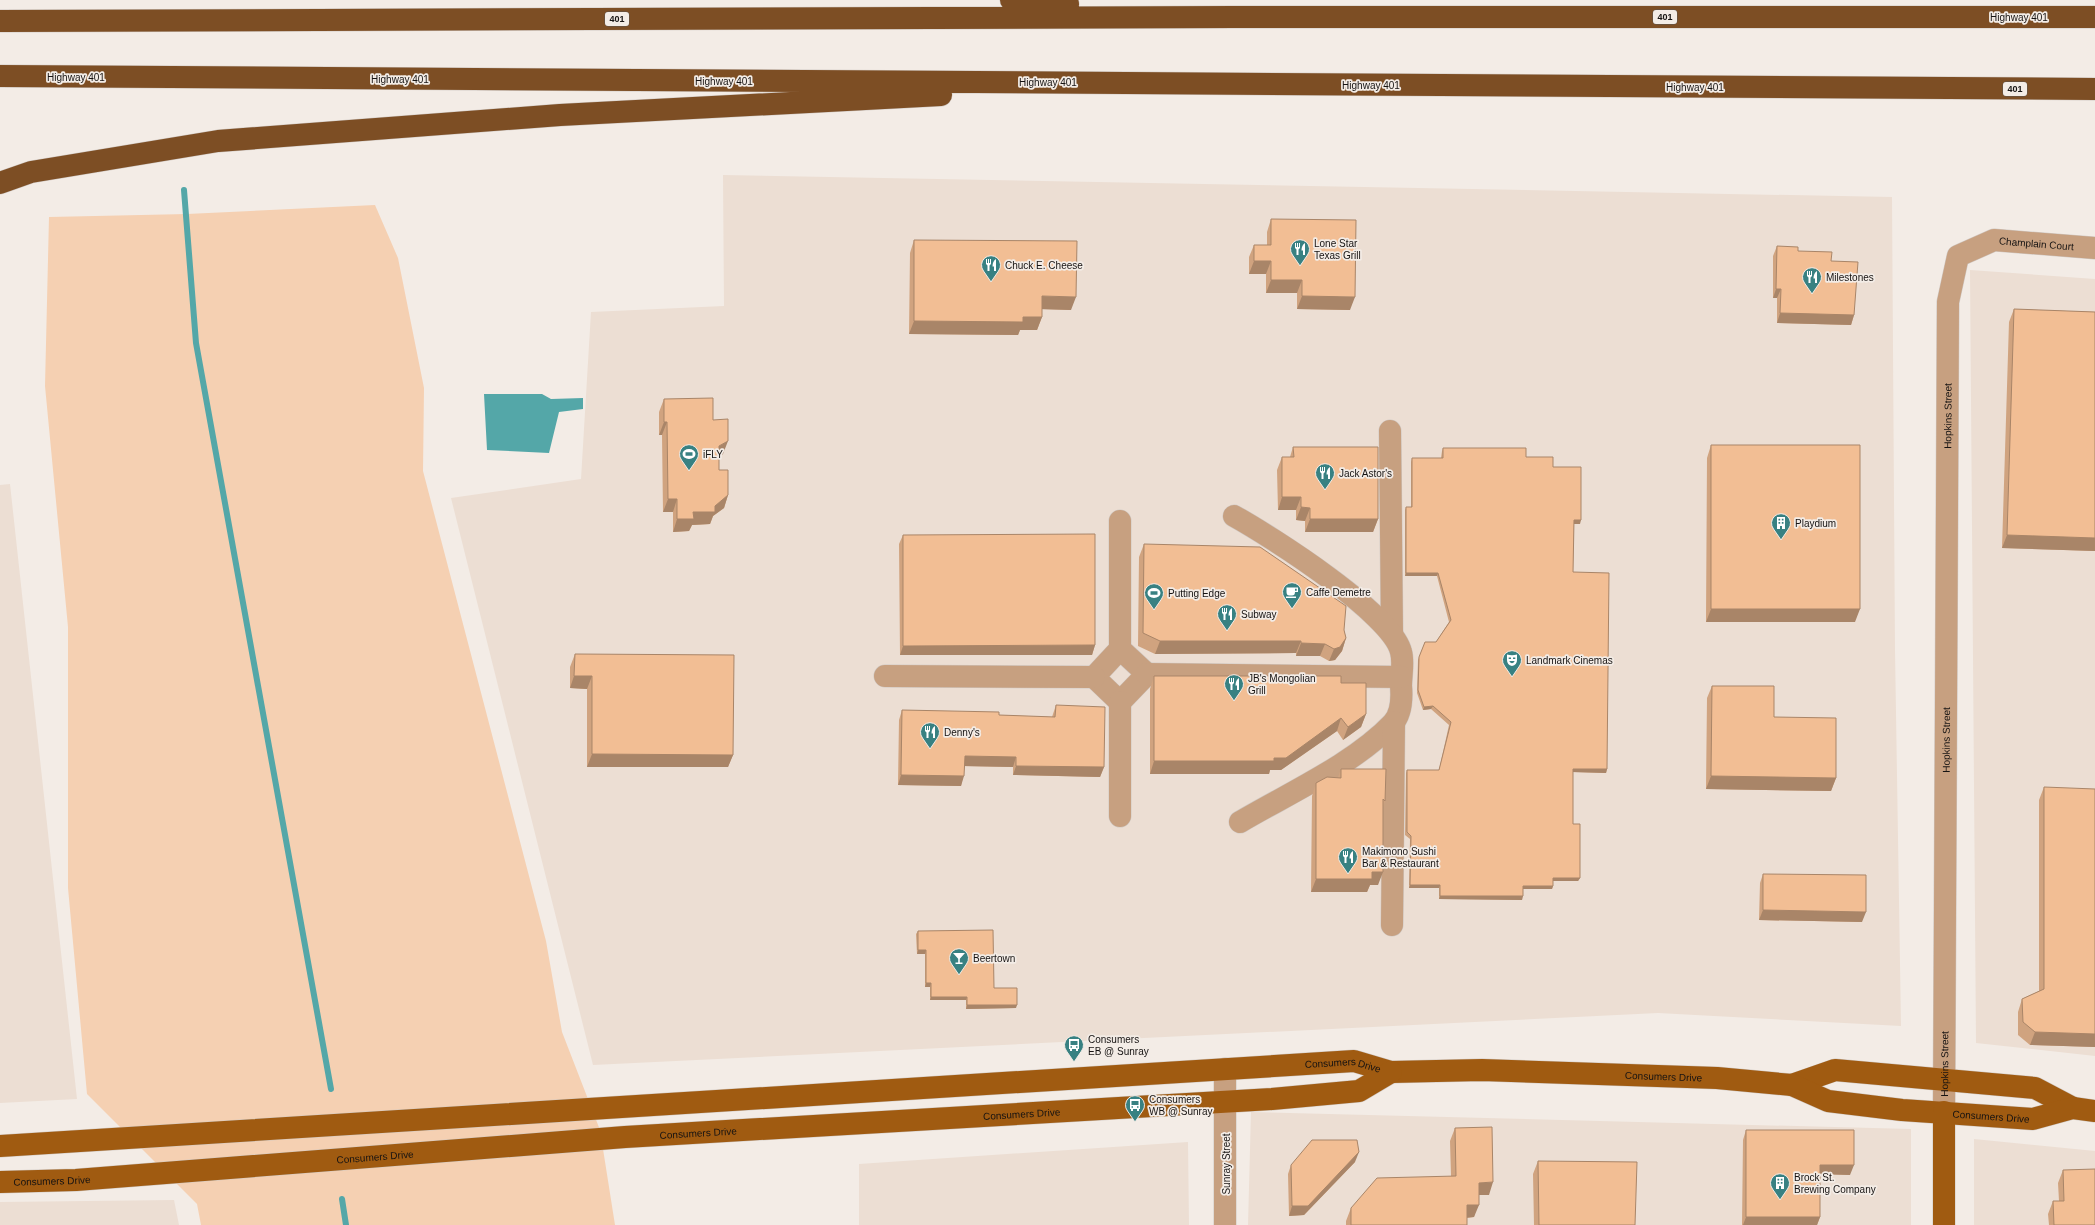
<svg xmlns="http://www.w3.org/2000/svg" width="2095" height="1225" font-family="Helvetica,sans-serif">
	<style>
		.built { fill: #ecded3 }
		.green { fill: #f5d0b2 }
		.water { fill: #54a7a8 }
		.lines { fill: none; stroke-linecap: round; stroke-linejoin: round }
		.stream { stroke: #54a7a8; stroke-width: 6 }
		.minor-casing { stroke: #d0c9c4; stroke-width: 23 }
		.major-casing { stroke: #d0c9c4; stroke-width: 23 }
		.highway-casing { stroke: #d0c9c4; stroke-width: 23 }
		.minor { stroke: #c7a080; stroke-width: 22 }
		.major { stroke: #a05b11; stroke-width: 22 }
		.highway { stroke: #7d4e24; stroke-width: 22 }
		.wall { fill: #d0a37f }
		.shaded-wall { fill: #a98568 }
		.building { fill: #f2be94; stroke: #a98568 }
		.labels { text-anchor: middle; stroke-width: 3.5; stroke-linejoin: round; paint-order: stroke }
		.shield { fill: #f3ece6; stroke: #585452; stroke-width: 1 }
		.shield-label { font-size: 9px; font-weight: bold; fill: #161312 }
		.street-label { font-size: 10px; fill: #161312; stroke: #f3ece6 }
		.poi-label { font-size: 10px; fill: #161312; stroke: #f3ece6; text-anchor: start }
	</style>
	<rect width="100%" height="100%" fill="#f3ece6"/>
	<path class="built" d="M 723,175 L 1892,197 L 1895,650 L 1901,1026 L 1658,1013 L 593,1065 L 451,498 L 581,479 L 591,312 L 724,306 Z
		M 1970,270 L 2095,279 L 2095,1056 L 1976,1043 Z
		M 10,484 L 77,1099 L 0,1103 L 0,485 Z
		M 1251,1112 L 1911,1129 L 1911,1225 L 1248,1225 Z
		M 1974,1139 L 2095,1151 L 2095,1225 L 1974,1225 Z
		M 1188,1142 L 1189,1225 L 859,1225 L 859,1164 Z
		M 174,1200 L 179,1225 L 0,1225 L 0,1202 Z"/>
	<path class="green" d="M 375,205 L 398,258 L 424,388 L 423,471 L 546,941 L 562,1032 L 600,1130 L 615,1225 L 201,1225 L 197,1204 L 87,1094 L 68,888 L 68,627 L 45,386 L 49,217 L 187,214 Z"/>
	<path class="water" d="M 484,394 L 542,394 L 551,399 L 583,398 L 583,409 L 559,412 L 549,453 L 487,450 Z"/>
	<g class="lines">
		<path class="stream" d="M 184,190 L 196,343 L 331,1089
			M 342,1199 L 346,1225"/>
		<g class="minor-casing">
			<g id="minor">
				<path d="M 1390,431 L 1392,633"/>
				<path d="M 1234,516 C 1270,536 1393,614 1401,652 C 1404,662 1401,675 1401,686 C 1402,698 1402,713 1393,723 C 1354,764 1289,793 1240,822"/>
				<path d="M 1120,521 L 1120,649 L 1094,677 L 1120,702 L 1147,674 L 1120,649"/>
				<path d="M 1147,674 L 1401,677"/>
				<path d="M 885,676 L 1094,677"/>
				<path d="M 1120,702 L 1120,816"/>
				<path d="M 1392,925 L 1394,722"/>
				<path d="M 1225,1069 L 1225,1225"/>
				<path id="s1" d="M 1944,1112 L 1948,302 L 1958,256 L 1994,240 L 2095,248"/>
			</g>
		</g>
		<g class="major-casing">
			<g id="major">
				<path d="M 1792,1085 L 1835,1070 L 2035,1088 L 2073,1108"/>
				<path id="s2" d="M 0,1146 L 1354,1061 L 1391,1072 L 1482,1070 L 1717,1078 L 1792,1085 L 1828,1101 L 1902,1110 L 2033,1119 L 2073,1108 L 2095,1111"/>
				<path id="s3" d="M 0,1182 L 76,1180 L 625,1137 L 1272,1099 L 1359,1091 L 1391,1072"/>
				<path d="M 1944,1225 L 1944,1112"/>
			</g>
		</g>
		<g class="highway-casing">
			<path id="highway" d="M 1011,0 L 1068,4
				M 0,21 L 1235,17 L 2095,17
				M 0,76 L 2095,89
				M 0,183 L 31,172 L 218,141 L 560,115 L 941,95"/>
		</g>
		<use href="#minor" class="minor"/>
		<use href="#major" class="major"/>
		<use href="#highway" class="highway"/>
	</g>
	<path class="wall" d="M 1271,219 L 1350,310 L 1297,309 L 1297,293 L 1266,293 L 1266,274 L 1249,274 L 1249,257 L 1254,245 L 1267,245 L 1267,232 Z
		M 914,240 L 1071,310 L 1042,309 L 1042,317 L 1037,330 L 1020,330 L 1018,335 L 909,334 L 910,253 Z
		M 1777,246 L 1798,251 L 1831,261 L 1854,315 L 1851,325 L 1777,323 L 1777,298 L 1773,298 L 1773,256 Z
		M 2014,309 L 2095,312 L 2095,551 L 2002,548 L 2009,322 Z
		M 664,399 L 713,420 L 723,454 L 719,456 L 719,470 L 728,495 L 724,508 L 713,516 L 710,524 L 692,525 L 689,531 L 673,532 L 673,512 L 663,512 L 662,435 L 659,435 L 659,412 Z
		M 1711,445 L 1855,622 L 1706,622 L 1707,458 Z
		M 1293,447 L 1378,519 L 1373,532 L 1305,532 L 1305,521 L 1296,520 L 1296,510 L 1278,510 L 1277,470 L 1282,457 L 1290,457 Z
		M 1443,448 L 1526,457 L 1553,467 L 1580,524 L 1574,524 L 1573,572 L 1607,769 L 1606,773 L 1573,772 L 1573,824 L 1580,878 L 1578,881 L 1553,881 L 1553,886 L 1552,889 L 1523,889 L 1522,900 L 1439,899 L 1439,888 L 1409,888 L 1410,839 L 1405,835 L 1406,773 L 1407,770 L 1439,770 L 1449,725 L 1431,709 L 1423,710 L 1417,693 L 1418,660 L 1425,642 L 1436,642 L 1449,622 L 1437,576 L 1405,576 L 1405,510 L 1406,507 L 1411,507 L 1411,462 L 1412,458 L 1441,458 L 1442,451 Z
		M 903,535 L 1095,645 L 1092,655 L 900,655 L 899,544 Z
		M 1144,544 L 1344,630 L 1346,638 L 1342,651 L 1335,660 L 1329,661 L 1320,656 L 1296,656 L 1296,653 L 1155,654 L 1138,646 L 1139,557 Z
		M 575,654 L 733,755 L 728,767 L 587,767 L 587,689 L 570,688 L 570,667 Z
		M 1154,676 L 1341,683 L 1366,714 L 1361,727 L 1343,740 L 1337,731 L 1281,770 L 1270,770 L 1269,774 L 1150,774 L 1150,689 Z
		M 1712,686 L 1774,717 L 1836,778 L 1831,791 L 1706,789 L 1707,698 Z
		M 1056,705 L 1104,767 L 1100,777 L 1013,775 L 1013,767 L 965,766 L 961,786 L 898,785 L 899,720 L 902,710 L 999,715 L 1052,717 Z
		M 1341,769 L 1385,801 L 1383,807 L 1378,885 L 1370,885 L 1367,892 L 1311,892 L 1312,796 L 1316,783 L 1338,777 Z
		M 2044,787 L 2095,1047 L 2030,1045 L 2018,1035 L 2018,1012 L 2022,999 L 2039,991 L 2039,800 Z
		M 1763,874 L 1862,922 L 1759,920 L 1760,883 Z
		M 918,931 L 994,988 L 1016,1008 L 966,1009 L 966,1000 L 930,1000 L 930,987 L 925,987 L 925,954 L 917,954 L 916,934 Z
		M 1455,1128 L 1489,1195 L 1479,1195 L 1474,1217 L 1467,1218 L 1467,1225 L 1346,1225 L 1346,1221 L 1351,1208 L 1451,1176 L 1450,1141 Z
		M 1746,1130 L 1850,1175 L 1820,1174 L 1820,1217 L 1817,1225 L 1742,1225 L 1743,1140 Z
		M 1538,1161 L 1635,1225 L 1534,1225 L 1533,1174 Z
		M 1355,1162 L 1304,1215 L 1289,1216 L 1288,1174 L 1291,1165 Z
		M 2063,1170 L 2095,1225 L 2049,1225 L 2048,1214 L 2053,1201 L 2059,1201 L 2058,1183 Z"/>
	<path class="shaded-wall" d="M 1254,261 L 1271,261 L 1266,274 L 1249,274 Z
		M 1271,280 L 1302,280 L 1297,293 L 1266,293 Z
		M 1776,289 L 1781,289 L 1777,298 L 1773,298 Z
		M 1042,296 L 1076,297 L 1071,310 L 1037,309 Z
		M 1302,296 L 1355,297 L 1350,310 L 1297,309 Z
		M 1780,313 L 1854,315 L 1851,325 L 1777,323 Z
		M 1023,317 L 1042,317 L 1037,330 L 1020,330 L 1018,335 L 909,334 L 914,321 Z
		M 664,422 L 667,422 L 662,435 L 659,435 Z
		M 728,441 L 723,454 L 715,459 L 719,446 Z
		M 728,495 L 724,508 L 713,516 L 710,524 L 692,525 L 689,531 L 673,532 L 677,519 L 693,512 L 715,506 Z
		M 1282,497 L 1301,497 L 1296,510 L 1278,510 Z
		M 668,499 L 677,499 L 673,512 L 663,512 Z
		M 1301,507 L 1310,508 L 1305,521 L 1296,520 Z
		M 1310,519 L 1378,519 L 1373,532 L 1305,532 Z
		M 1574,520 L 1581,520 L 1580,524 L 1572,524 Z
		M 2007,535 L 2095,538 L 2095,551 L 2002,548 Z
		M 1406,573 L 1438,573 L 1437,576 L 1405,576 Z
		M 1711,609 L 1860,609 L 1855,622 L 1706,622 Z
		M 1346,638 L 1342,651 L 1335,660 L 1329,661 L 1334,649 Z
		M 1160,641 L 1301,641 L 1296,653 L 1155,654 Z
		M 1301,643 L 1325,644 L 1320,656 L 1296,656 Z
		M 1095,645 L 1092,655 L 900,655 L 903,646 Z
		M 574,676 L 592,676 L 587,689 L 570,688 Z
		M 1433,706 L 1431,709 L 1423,710 L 1424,707 Z
		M 1366,714 L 1361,727 L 1343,740 L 1348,727 Z
		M 1341,718 L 1337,731 L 1281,770 L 1270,770 L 1269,774 L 1150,774 L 1154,761 L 1274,758 Z
		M 592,754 L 733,755 L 728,767 L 587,767 Z
		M 965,756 L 1016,757 L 1013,767 L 961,766 Z
		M 1016,766 L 1104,767 L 1100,777 L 1013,775 Z
		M 1573,769 L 1607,769 L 1606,773 L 1572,772 Z
		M 901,775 L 964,776 L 961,786 L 898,785 Z
		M 1711,776 L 1836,778 L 1831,791 L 1706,789 Z
		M 1372,872 L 1383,872 L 1378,885 L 1370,885 L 1367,892 L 1311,892 L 1316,879 Z
		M 1553,878 L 1580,878 L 1578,881 L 1552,881 Z
		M 1410,885 L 1440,885 L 1439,888 L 1409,888 Z
		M 1523,886 L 1553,886 L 1552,889 L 1522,889 Z
		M 1440,896 L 1523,896 L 1522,900 L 1439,899 Z
		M 1763,910 L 1866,912 L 1862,922 L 1759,920 Z
		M 918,950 L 926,950 L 925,954 L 917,954 Z
		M 926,983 L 931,983 L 930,987 L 925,987 Z
		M 931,997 L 967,997 L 966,1000 L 930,1000 Z
		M 967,1005 L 1017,1005 L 1016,1008 L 966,1009 Z
		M 2035,1032 L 2095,1034 L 2095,1047 L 2030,1045 Z
		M 1359,1152 L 1355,1162 L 1304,1215 L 1289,1216 L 1292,1206 Z
		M 1820,1165 L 1854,1165 L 1850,1175 L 1817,1174 Z
		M 1493,1182 L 1489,1195 L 1474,1195 L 1479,1183 Z
		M 1467,1205 L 1479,1205 L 1474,1217 L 1462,1218 Z
		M 1746,1217 L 1820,1217 L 1817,1225 L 1743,1225 Z"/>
	<path class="building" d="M 1271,219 L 1356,220 L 1355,297 L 1302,296 L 1302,280 L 1271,280 L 1271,261 L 1254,261 L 1254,245 L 1271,245 Z
		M 914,240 L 1077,241 L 1076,297 L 1042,296 L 1042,317 L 1023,317 L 1023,322 L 914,321 Z
		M 1777,246 L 1798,247 L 1798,251 L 1832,252 L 1831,261 L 1858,262 L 1854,315 L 1780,313 L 1781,289 L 1776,289 Z
		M 2014,309 L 2095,312 L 2095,538 L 2007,535 Z
		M 713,398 L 713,420 L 728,419 L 728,441 L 719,446 L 719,470 L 728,470 L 728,495 L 715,506 L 715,512 L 693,512 L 694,519 L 677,519 L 677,499 L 668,499 L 667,422 L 664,422 L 664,399 Z
		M 1711,445 L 1860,445 L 1860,609 L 1711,609 Z
		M 1293,447 L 1378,447 L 1378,519 L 1310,519 L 1310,508 L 1301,507 L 1301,497 L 1282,497 L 1282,457 L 1294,457 Z
		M 1443,448 L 1526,448 L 1526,457 L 1553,457 L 1553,467 L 1581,467 L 1581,520 L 1574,520 L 1573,572 L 1609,573 L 1607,769 L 1573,769 L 1573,824 L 1580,824 L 1580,878 L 1553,878 L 1553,886 L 1523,886 L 1523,896 L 1440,896 L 1440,885 L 1410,885 L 1411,836 L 1407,832 L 1407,770 L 1439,770 L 1451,722 L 1433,706 L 1424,707 L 1418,690 L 1419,657 L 1425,642 L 1436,642 L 1451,620 L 1438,573 L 1406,573 L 1406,507 L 1412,507 L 1412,458 L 1443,458 Z
		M 1095,534 L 1095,645 L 903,646 L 903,535 Z
		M 1144,544 L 1260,547 L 1346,606 L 1344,630 L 1346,638 L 1340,647 L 1334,649 L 1325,644 L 1301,643 L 1301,641 L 1160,641 L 1143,633 Z
		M 575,654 L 734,655 L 733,755 L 592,754 L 592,676 L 574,676 Z
		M 1154,676 L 1341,676 L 1341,683 L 1366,683 L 1366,714 L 1348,727 L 1341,718 L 1286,758 L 1274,758 L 1274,761 L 1154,761 Z
		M 1712,686 L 1774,686 L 1774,717 L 1836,718 L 1836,778 L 1711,776 Z
		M 1056,705 L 1105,707 L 1104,767 L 1016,766 L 1016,757 L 965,756 L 964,776 L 901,775 L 902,710 L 999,712 L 999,715 L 1055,717 Z
		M 1341,769 L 1386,769 L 1385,801 L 1383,799 L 1383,872 L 1372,872 L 1372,879 L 1316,879 L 1316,783 L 1327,777 L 1341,778 Z
		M 2044,787 L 2095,789 L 2095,1034 L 2035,1032 L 2023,1022 L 2022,999 L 2044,989 Z
		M 1763,874 L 1866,875 L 1866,912 L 1763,910 Z
		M 993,930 L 994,988 L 1017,988 L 1017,1005 L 967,1005 L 967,997 L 931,997 L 931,983 L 926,983 L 926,950 L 918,950 L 918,931 Z
		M 1492,1127 L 1493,1182 L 1479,1183 L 1479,1205 L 1467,1205 L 1467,1225 L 1351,1225 L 1351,1208 L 1377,1178 L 1456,1176 L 1455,1128 Z
		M 1746,1130 L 1854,1130 L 1854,1165 L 1820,1165 L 1820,1217 L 1746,1217 Z
		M 1312,1140 L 1357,1140 L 1359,1152 L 1308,1206 L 1292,1206 L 1291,1165 Z
		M 1538,1161 L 1637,1162 L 1635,1225 L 1539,1225 Z
		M 2095,1169 L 2095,1225 L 2054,1225 L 2053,1201 L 2064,1201 L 2063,1170 Z"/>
	<defs>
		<g id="restaurant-pin" transform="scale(1)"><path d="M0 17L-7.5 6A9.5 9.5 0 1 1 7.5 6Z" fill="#388182" stroke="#f3ece6"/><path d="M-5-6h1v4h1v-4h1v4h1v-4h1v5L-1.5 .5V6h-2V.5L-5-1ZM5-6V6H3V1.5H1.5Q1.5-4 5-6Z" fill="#fff"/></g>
		<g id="stadium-pin" transform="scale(1)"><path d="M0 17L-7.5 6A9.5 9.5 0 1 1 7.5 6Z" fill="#388182" stroke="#f3ece6"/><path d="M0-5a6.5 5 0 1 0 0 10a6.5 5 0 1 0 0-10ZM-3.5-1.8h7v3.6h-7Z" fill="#fff"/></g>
		<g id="building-pin" transform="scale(1)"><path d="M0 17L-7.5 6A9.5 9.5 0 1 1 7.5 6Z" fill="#388182" stroke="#f3ece6"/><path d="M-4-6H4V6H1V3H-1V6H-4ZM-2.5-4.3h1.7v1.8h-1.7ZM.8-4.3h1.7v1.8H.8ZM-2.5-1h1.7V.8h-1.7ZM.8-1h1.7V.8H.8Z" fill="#fff"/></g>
		<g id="cafe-pin" transform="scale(1)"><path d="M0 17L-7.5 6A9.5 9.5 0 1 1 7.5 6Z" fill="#388182" stroke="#f3ece6"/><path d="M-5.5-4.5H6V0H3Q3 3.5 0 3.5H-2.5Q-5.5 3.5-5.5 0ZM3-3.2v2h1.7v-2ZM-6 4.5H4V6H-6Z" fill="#fff"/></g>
		<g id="theatre-pin" transform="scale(1)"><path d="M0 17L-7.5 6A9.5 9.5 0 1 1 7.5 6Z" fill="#388182" stroke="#f3ece6"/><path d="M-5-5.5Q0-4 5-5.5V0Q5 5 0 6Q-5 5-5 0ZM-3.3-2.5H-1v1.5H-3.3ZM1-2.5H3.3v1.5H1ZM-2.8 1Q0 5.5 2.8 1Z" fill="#fff"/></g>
		<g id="bar-pin" transform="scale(1)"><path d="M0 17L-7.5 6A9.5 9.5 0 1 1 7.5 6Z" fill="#388182" stroke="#f3ece6"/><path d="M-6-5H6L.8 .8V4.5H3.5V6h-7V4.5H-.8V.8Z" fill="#fff"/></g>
		<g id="bus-pin" transform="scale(1)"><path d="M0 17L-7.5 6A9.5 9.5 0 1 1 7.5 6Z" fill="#388182" stroke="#f3ece6"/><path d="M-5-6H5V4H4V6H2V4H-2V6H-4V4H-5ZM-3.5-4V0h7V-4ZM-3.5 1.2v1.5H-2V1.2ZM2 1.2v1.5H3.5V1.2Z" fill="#fff"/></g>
	</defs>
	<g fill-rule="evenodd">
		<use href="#restaurant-pin" x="1300" y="249"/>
		<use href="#restaurant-pin" x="991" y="265"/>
		<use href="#restaurant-pin" x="1812" y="277"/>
		<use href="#stadium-pin" x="689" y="454"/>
		<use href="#restaurant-pin" x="1325" y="473"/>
		<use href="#building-pin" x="1781" y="523"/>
		<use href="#cafe-pin" x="1292" y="592"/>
		<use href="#stadium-pin" x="1154" y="593"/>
		<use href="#restaurant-pin" x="1227" y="614"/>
		<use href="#theatre-pin" x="1512" y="660"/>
		<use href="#restaurant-pin" x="1234" y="684"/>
		<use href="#restaurant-pin" x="930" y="732"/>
		<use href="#restaurant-pin" x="1348" y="857"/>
		<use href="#bar-pin" x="959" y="958"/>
		<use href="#bus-pin" x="1074" y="1045"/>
		<use href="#bus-pin" x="1135" y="1105"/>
		<use href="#building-pin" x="1780" y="1183"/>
	</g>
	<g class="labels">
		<g class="shield">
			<rect x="1653" y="10" width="24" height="14" rx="3"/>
			<rect x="605" y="12" width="24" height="14" rx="3"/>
			<rect x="2003" y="82" width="24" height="14" rx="3"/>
		</g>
		<g class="shield-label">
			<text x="1665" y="20">401</text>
			<text x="617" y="22">401</text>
			<text x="2015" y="92">401</text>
		</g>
		<g class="street-label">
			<text x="2019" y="21">Highway 401</text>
			<text x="76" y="81">Highway 401</text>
			<text x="400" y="83">Highway 401</text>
			<text x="724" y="85">Highway 401</text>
			<text x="1048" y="86">Highway 401</text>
			<text x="1371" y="89">Highway 401</text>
			<text x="1695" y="91">Highway 401</text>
			<text dy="4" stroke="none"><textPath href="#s1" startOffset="939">Champlain Court</textPath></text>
			<text dy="4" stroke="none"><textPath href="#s1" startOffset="696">Hopkins Street</textPath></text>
			<text dy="4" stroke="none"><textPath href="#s1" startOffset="372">Hopkins Street</textPath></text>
			<text dy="4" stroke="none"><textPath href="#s1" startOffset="48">Hopkins Street</textPath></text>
			<text dy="4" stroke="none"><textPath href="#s2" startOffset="1346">Consumers Drive</textPath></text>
			<text dy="4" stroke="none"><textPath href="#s2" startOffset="1668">Consumers Drive</textPath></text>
			<text dy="4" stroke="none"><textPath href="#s3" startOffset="1024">Consumers Drive</textPath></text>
			<text dy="4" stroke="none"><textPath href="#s2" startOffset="2000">Consumers Drive</textPath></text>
			<text dy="4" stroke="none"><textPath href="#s3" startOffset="700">Consumers Drive</textPath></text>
			<text dy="4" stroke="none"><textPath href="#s3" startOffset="376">Consumers Drive</textPath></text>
			<text transform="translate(1226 1164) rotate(-90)" y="4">Sunray Street</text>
			<text dy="4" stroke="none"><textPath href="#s3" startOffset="52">Consumers Drive</textPath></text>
		</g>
		<g class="poi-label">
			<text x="1314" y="247">Lone Star<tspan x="1314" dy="12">Texas Grill</tspan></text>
			<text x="1005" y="269">Chuck E. Cheese</text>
			<text x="1826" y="281">Milestones</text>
			<text x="703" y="458">iFLY</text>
			<text x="1339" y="477">Jack Astor's</text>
			<text x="1795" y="527">Playdium</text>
			<text x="1306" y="596">Caffe Demetre</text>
			<text x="1168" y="597">Putting Edge</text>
			<text x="1241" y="618">Subway</text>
			<text x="1526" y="664">Landmark Cinemas</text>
			<text x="1248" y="682">JB's Mongolian<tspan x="1248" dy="12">Grill</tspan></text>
			<text x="944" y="736">Denny's</text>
			<text x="1362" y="855">Makimono Sushi<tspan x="1362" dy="12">Bar &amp; Restaurant</tspan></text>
			<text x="973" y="962">Beertown</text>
			<text x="1088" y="1043">Consumers<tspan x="1088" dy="12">EB @ Sunray</tspan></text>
			<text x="1149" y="1103">Consumers<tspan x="1149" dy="12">WB @ Sunray</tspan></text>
			<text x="1794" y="1181">Brock St.<tspan x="1794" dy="12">Brewing Company</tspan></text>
		</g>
	</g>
</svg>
